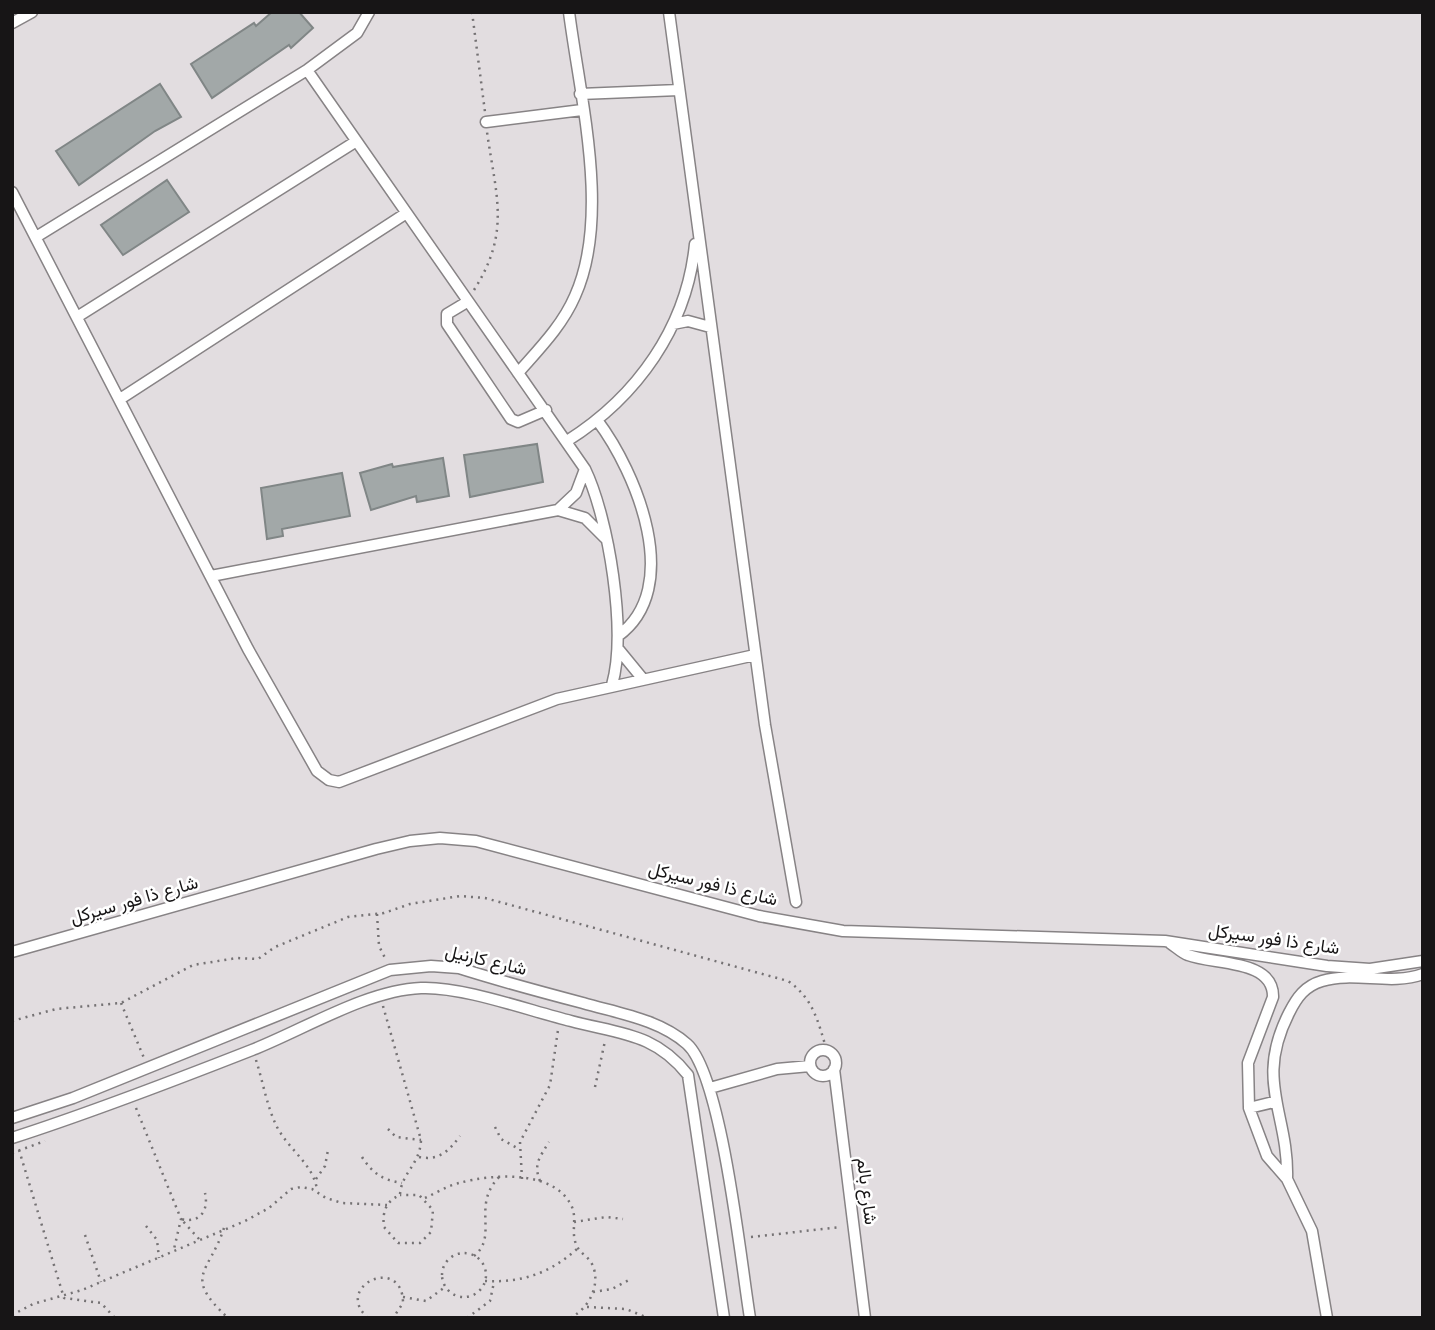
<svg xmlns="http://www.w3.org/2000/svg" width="1435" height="1330" font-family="Mulish,Vazirmatn,sans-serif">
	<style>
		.building { fill: #a2a8a8; stroke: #808686; stroke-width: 2 }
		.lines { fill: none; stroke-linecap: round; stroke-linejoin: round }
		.street-casing { stroke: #878385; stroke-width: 13 }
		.path { stroke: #757274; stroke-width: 2.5; stroke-dasharray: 2 5; stroke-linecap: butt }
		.street { stroke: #fff; stroke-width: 10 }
		.labels { text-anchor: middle; stroke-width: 5; stroke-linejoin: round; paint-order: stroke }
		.street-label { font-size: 18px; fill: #171516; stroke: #fff }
	</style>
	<rect width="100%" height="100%" fill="#e2dde0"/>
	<path class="building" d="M 272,12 L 299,12 L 313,28 L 291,48 L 289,45 L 212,98 L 191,64 L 254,23 L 256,26 Z
		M 160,84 L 181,117 L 155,131 L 79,185 L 56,151 Z
		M 167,180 L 189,212 L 123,255 L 101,225 Z
		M 537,444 L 543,482 L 470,497 L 464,455 Z
		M 443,458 L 449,496 L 417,502 L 416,496 L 371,510 L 360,473 L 392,464 L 393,467 Z
		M 342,473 L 350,516 L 282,529 L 283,536 L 267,539 L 261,488 Z"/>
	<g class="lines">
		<g class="street-casing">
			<path id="street" d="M 669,12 L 765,725 L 796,902
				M 12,23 L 32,12
				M 307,70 L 585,469 C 609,519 627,632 612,685
				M 580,94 L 679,90
				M 486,122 L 582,110
				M 12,192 L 248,649 L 317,771 L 329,780 L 339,782 L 557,699 L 755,655
				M 36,237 L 307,70 L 357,33 L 369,12
				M 467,302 L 447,314 L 447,324 L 511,419 L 518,422 L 546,410
				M 77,317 L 355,142
				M 673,324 L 688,321 L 710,327
				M 518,373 C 539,349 562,326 575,296 C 611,216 580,98 569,12
				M 120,399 L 405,214
				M 597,420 C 637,473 684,588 618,636
				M 567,441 C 637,397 687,327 695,244
				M 558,510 L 576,493 L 585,469
				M 211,576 L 558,510 L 585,518 L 605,538
				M 619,650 L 642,678
				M 1170,943 C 1176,947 1182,953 1188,955 C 1214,965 1274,959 1273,997 L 1248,1063 L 1249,1108 L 1267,1156 L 1287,1179 L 1312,1231 L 1327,1318
				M 12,952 L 376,849 L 410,841 L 440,838 L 476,841 L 759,916 L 843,931 L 1165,941 L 1327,966 L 1370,969 L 1423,961
				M810 1063a13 13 0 1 1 26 0a13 13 0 1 1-26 0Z
				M 834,1069 L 865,1318
				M 710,1088 L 777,1069 L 810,1066
				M 1249,1108 L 1274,1102
				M 12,1118 L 73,1098 L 390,970 L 431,966 L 459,968 C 500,981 541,992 583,1003 C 617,1013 659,1019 687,1044 C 722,1075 741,1264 750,1318
				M 12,1138 C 93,1112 173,1081 252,1050 C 303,1030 367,990 421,988 C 462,986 530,1011 571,1021 C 620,1034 655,1033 688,1075 L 724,1318
				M 1287,1179 C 1289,1113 1254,1082 1289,1013 C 1297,997 1305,986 1322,981 C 1355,971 1390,986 1423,974"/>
		</g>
		<path class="path" d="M 472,12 L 485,112
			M 474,290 C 511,232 496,196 487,132
			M 377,914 L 379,946 L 385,958
			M 121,1003 L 144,1058
			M 383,1006 L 421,1140 C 420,1165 401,1173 400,1195 C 386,1201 382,1212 384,1227 L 398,1243 L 420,1243 L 431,1232 L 433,1210 L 419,1195 L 400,1195
			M 12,1021 L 56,1009 L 121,1003 L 193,965 L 237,958 L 258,959 L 275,947 L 348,917 L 384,913 L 410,904 L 460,896 L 485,898 L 788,981 C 814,999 818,1022 827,1051
			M 256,1060 C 263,1082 267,1107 277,1127 C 289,1150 314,1165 317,1190
			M 595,1087 L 605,1041
			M 136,1108 L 181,1219 L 174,1249
			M 495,1127 L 501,1139 L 519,1149
			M 388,1129 L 396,1137 L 421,1140
			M 19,1150 L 64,1298 L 101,1303 L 115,1318
			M 12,1153 L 45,1141
			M 362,1157 C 373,1174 383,1180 402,1183
			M 419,1157 C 439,1161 449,1151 460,1136
			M 316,1179 L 325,1166 L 328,1150
			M 522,1179 L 520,1142 L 550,1085 L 558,1030
			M 540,1181 C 533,1164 540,1157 549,1142
			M 425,1198 C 436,1193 447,1186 459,1183 C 492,1174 555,1169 572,1207 C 577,1219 571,1232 576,1244 C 579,1253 588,1256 592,1264 C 602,1284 588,1311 569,1318
			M 574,1222 L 606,1217 L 623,1219
			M 146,1226 L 157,1240 L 159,1258
			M 224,1228 C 209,1274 182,1275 228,1318
			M 85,1235 L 101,1282
			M 751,1237 L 841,1227
			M 199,1239 L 181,1219 C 200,1224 209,1210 205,1193
			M442 1275a22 22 0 1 1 44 0a22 22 0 1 1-44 0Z
			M 474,1256 C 499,1236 471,1206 499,1177
			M 485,1281 C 522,1283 550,1273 577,1249
			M 593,1292 L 612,1289 L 629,1280
			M 403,1297 L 426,1301 L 445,1287
			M 587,1307 L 626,1309 L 648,1318
			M 12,1315 L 33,1304 L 82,1290 L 245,1221 L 269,1208 L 291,1189 L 301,1187 L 312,1189 L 326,1198 L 342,1203 L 387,1205
			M 368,1318 C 332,1286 403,1254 403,1303 L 393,1318
			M 467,1318 L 490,1301 L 494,1282"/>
		<use href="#street" class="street"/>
	</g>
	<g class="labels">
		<g class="street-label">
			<text transform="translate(713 884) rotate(14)" y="6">شارع ذا فور سيركل</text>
			<text transform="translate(134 900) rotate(-16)" y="6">شارع ذا فور سيركل</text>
			<text transform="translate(1274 939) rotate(8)" y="6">شارع ذا فور سيركل</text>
			<text transform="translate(486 960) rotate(13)" y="6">شارع كارنيل</text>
			<text transform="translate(867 1191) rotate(83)" y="6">شارع بالم</text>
		</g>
	</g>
	<rect width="1435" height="1330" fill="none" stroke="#171516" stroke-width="28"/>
</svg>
